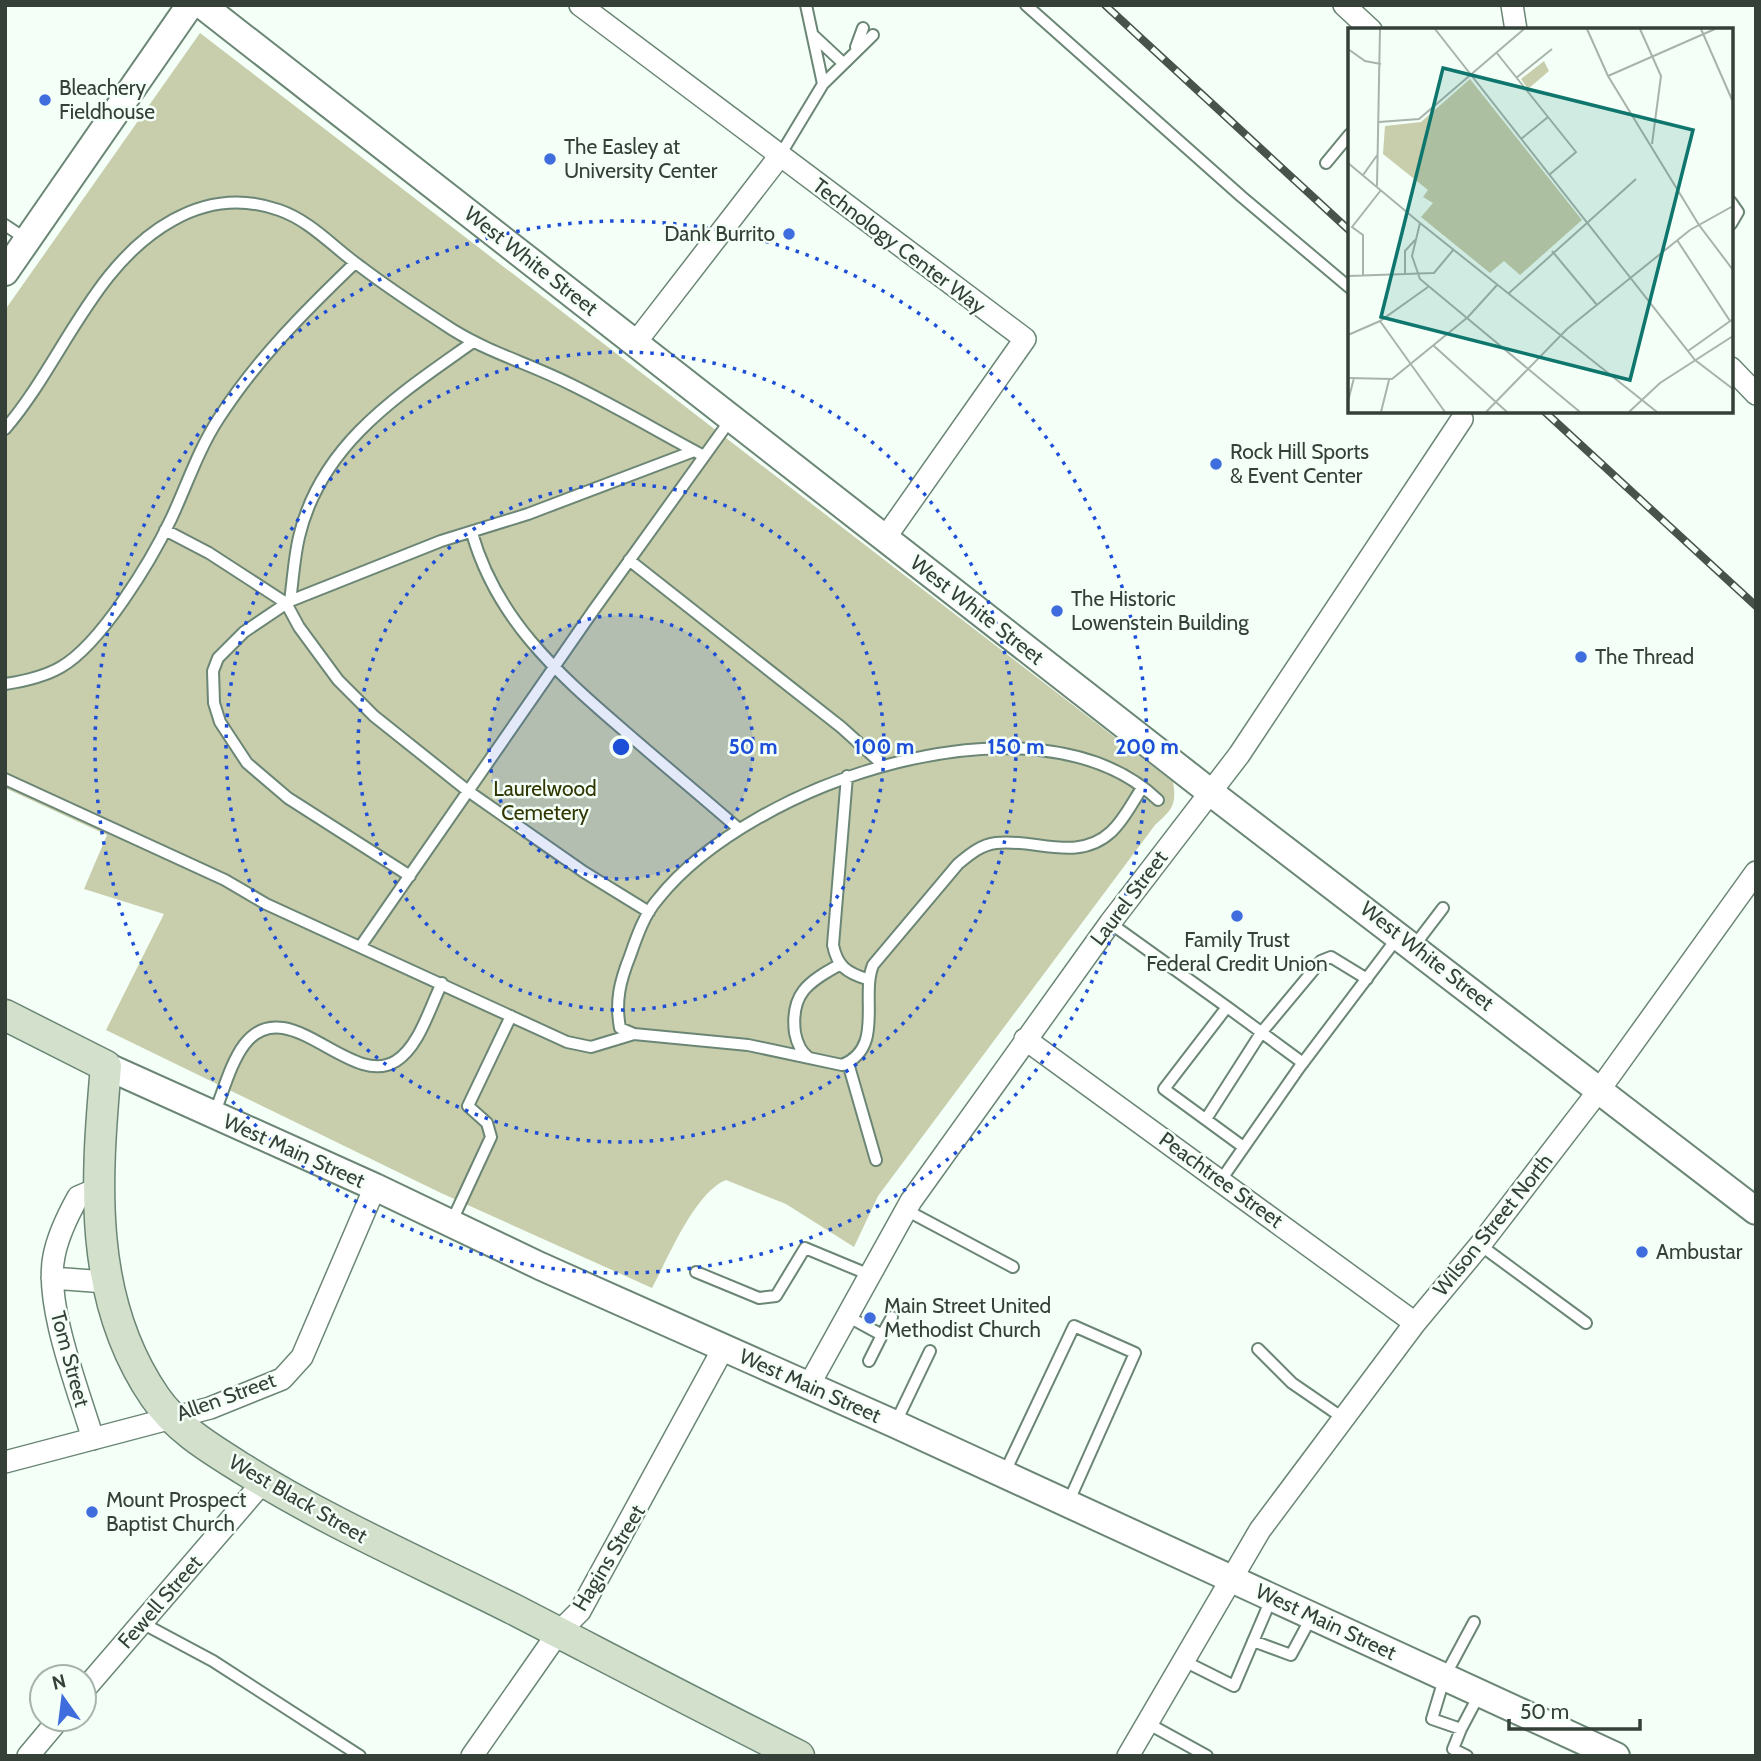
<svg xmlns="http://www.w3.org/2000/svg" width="1761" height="1761" font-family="Cabin,sans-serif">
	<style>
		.green { fill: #c8cdab }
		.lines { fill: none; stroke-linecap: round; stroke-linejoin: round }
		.service-casing { stroke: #6b8675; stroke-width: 14 }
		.minor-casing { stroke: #6b8675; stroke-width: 24 }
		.tertiary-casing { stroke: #6b8675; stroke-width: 30 }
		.secondary-casing { stroke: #6b8675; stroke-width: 33 }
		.service { stroke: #fff; stroke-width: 10 }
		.minor { stroke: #fff; stroke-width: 21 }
		.tertiary { stroke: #fff; stroke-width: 26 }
		.secondary { stroke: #d3e0cc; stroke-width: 30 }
		.rail-casing { stroke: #48534c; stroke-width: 8 }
		.rail { stroke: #f3fff7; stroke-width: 5; stroke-dasharray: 16; stroke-linecap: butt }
		.ring { fill: none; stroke: #1d4ed8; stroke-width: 3.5; stroke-dasharray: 3.5 7 }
		.poi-dot { fill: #3f6dde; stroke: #f3fff7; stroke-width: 2.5 }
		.labels { text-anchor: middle; stroke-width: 5; stroke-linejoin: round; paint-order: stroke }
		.poi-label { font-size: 21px; fill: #354039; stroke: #f3fff7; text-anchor: start }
		.street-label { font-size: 21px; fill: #354039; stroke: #f3fff7 }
		.park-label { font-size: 21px; fill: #323602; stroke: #f3fff7 }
		.inset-road { fill: none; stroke: #a7b3ab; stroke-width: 2 }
		.view { fill: #0f766e; fill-opacity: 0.15; stroke: #0f766e; stroke-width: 3.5 }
		.inset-edge { fill: none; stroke: #354039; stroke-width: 3.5 }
		.centre { fill: #1d4ed8; stroke: #f3fff7; stroke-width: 3.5 }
		.ring-label { font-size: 21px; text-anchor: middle; font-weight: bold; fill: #1d4ed8; stroke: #f3fff7; stroke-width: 5; stroke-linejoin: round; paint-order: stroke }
	</style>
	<rect width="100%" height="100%" fill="#f3fff7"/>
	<path class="green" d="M 200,33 L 1173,782 C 1177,805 1172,810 1155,825 L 878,1196 L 854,1247 L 786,1204 L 726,1180 C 695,1192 668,1258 652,1288 L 441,1193 L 106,1030 L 164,914 L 84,889 L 107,835 L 5,788 L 5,310 Z"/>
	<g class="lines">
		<g class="service-casing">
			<path id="service" d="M 806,5 L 823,84
				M 1026,5 L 1242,197 L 1350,288
				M 814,36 L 843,63
				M 856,47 L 863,28
				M 779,157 L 823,84 L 873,35
				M 1326,163 L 1350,134
				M 1731,202 L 1738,212 L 1731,224
				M 5,225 L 26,239
				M 5,429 C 62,363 93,264 173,220 C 207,201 242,197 279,210 C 311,221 334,248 361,267 C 390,289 422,310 453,330 C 490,353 533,365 572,385 C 617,407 659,432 702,455
				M 165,530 L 209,553 L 286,603 L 299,627 L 338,680 L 374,716 L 468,791 L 584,872 L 649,912
				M 472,533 C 496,618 556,672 621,728 C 660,762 700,795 739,829
				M 629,560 L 841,727 L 882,764
				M 290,601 C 293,580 294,558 299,537 C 321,443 400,394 473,342
				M 5,684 C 25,681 44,677 61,667 C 101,644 151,561 171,519 C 187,485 198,450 219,418 C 257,359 305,311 355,263
				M 847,776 L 833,945 C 837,966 847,973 867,979
				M 5,779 L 225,880 L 266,904 L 567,1042 L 591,1047 L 634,1034
				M 1142,788 C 1132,803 1124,820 1111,832 C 1077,863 1035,838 996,843 C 980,845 969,855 958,864 L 873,965 C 860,997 885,1048 842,1065 L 748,1045 L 634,1034 L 620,1028 C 615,1001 620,981 630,956 C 637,936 644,915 658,899 C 750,783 1036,684 1158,800
				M 410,876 L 288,798 L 247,763 L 220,722 L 214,703 L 213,671 L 218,658 L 244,632 L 290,601 L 441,541 L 528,514 L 694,451
				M 1110,923 L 1227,1007 L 1164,1089 L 1242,1146
				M 1414,946 L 1443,908
				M 360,947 L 593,611 L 731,419
				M 1227,1007 L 1303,1063
				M 808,1057 C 800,1051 797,1043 795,1033 C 790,994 808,982 839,965
				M 848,1063 L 876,1160
				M 214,1114 C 223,1093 230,1064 244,1045 C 287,988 350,1090 396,1061 C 419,1047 430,1007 442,983
				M 1206,1119 L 1261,1033 L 1321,961 L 1331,957 L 1367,979
				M 1221,1180 L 1299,1068 L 1398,937
				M 906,1210 L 1013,1267
				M 451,1223 L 491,1137 L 487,1123 L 468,1106 L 511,1016
				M 1480,1245 L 1586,1323
				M 696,1272 L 759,1298 L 776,1296 L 805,1248 L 870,1275
				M 847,1316 L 882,1335 L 892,1317
				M 1258,1349 L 1292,1383 L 1343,1418
				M 869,1361 L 882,1335
				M 895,1424 L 930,1351
				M 1004,1474 L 1074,1326 L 1135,1353 L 1068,1503
				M 1474,1622 L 1445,1676 L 1432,1719 L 1461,1729 L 1480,1693
				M 142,1623 L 213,1661 L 360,1756
				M 1253,1641 L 1291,1655 L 1312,1616
				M 1182,1660 L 1234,1686 L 1272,1597
				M 1147,1723 L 1207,1756
				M 1461,1729 L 1453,1749 L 1467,1756"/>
		</g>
		<g class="minor-casing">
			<path id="minor" d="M 580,5 L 1025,339 L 885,538
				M 1344,5 L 1371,30
				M 1512,5 L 1516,30
				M 636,342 L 779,157
				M 1731,368 L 1756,394
				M 1025,1039 L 1415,1323
				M 52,1278 L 106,1282
				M 809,1385 L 911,1201 L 1110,923 L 1239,755 L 1462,419
				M 93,1439 C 79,1392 44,1304 54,1256 C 58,1235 68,1215 78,1197 L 99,1188
				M 5,1462 L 210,1408 L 282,1379 L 302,1357 L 375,1187
				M 84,1690 L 263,1482
				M 28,1756 L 59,1719
				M 472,1756 L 558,1633 L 580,1611 L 724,1347
				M 1128,1756 L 1260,1530 L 1415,1323 L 1480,1245 L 1600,1089 L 1756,872"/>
		</g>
		<g class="tertiary-casing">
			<path id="tertiary" d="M 202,5 L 1210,792 L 1756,1211
				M 5,272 L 190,5
				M 106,1066 L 375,1187 L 540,1266 L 895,1424 L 1616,1756"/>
		</g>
		<g class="secondary-casing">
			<path id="secondary" d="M 5,1015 L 106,1066 C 96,1180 87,1298 155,1397 C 177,1429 211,1449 243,1469 C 329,1523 422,1563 513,1609 C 608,1658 703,1708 799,1756"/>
		</g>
		<use href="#service" class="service"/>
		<use href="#minor" class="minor"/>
		<use href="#tertiary" class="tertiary"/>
		<use href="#secondary" class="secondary"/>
		<g class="rail-casing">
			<path id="rail" d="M 1105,5 L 1350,231
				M 1544,411 L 1756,606"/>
		</g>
		<use href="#rail" class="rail"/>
	</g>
	<circle cx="621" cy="747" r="132" fill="#1d4ed8" fill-opacity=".12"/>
	<g class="ring">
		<circle cx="621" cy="747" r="132"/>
		<circle cx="621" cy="747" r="263"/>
		<circle cx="621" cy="747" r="395"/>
		<circle cx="621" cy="747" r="526"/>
	</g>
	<g class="poi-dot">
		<circle cx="45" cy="100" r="7"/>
		<circle cx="550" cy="159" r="7"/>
		<circle cx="789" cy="234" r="7"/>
		<circle cx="1216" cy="464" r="7"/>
		<circle cx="1057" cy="611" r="7"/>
		<circle cx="1581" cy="657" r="7"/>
		<circle cx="1237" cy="916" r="7"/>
		<circle cx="1642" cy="1252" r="7"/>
		<circle cx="870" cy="1318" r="7"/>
		<circle cx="92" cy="1512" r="7"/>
	</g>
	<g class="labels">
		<g class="poi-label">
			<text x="59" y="95">Bleachery<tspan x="59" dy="24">Fieldhouse</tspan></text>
			<text x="564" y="154">The Easley at<tspan x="564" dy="24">University Center</tspan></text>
			<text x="775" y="241" text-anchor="end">Dank Burrito</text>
			<text x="1230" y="459">Rock Hill Sports<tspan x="1230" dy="24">&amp; Event Center</tspan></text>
			<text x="1071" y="606">The Historic<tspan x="1071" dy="24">Lowenstein Building</tspan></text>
			<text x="1595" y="664">The Thread</text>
			<text x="1237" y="947" text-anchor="middle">Family Trust<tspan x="1237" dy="24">Federal Credit Union</tspan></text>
			<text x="1656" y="1259">Ambustar</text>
			<text x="884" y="1313">Main Street United<tspan x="884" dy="24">Methodist Church</tspan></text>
			<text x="106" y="1507">Mount Prospect<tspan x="106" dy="24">Baptist Church</tspan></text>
		</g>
		<g class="street-label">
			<text transform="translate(899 246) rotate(37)" y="7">Technology Center Way</text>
			<text transform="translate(531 261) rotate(38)" y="7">West White Street</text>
			<text transform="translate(977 610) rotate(38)" y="7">West White Street</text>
			<text transform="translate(1129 898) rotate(-53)" y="7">Laurel Street</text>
			<text transform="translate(1427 956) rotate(38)" y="7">West White Street</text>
			<text transform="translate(294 1151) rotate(24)" y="7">West Main Street</text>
			<text transform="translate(1221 1180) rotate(36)" y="7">Peachtree Street</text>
			<text transform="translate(1493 1225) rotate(-51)" y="7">Wilson Street North</text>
			<text transform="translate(70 1359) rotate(75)" y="7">Tom Street</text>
			<text transform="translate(810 1386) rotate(24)" y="7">West Main Street</text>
			<text transform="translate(226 1397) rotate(-20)" y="7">Allen Street</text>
			<text transform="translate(298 1499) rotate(30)" y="7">West Black Street</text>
			<text transform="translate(609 1558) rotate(-59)" y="7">Hagins Street</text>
			<text transform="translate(160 1602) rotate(-49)" y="7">Fewell Street</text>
			<text transform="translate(1326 1622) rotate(25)" y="7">West Main Street</text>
		</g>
		<g class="park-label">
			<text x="545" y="796">Laurelwood<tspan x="545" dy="24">Cemetery</tspan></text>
		</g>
	</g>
	<g transform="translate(1348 28)">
		<rect width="385" height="385" fill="#f3fff7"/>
		<path d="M 196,33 L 201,43 L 180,61 L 173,51 ZM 122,51 L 234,192 L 172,247 L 156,233 L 142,245 L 73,189 L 85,175 L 75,169 L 80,162 L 35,126 L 37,98 L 73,94 Z" fill="#c8cdab"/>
		<path class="inset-road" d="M 87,1 L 347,332 L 385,361M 239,1 L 260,48 L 351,197 L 385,242M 292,1 L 313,48 L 304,116M 353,1 L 385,74M 0,21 L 17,33 L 33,36M 148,24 L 228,124 L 201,147M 260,48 L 367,1M 168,50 L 204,21M 31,94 L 71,91 L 176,1M 173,111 L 200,89M 0,135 L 72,195 L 64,228 L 72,251 L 232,384M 15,147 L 30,126M 29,158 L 32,1M 72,195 L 309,384M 329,212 L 382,293M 204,223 L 249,277M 57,247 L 57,223 L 67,212M 0,248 L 86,245 L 106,221M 15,248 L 15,207 L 4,199 L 33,162M 161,265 L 288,151M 32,293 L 97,384M 0,307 L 32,293 L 80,259M 86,318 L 159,384M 340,323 L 385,291M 0,350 L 44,351 L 120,289 L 150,256M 0,373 L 6,350M 33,384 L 41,352M 138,384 L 219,301 L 342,202 L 385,178M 281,384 L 312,355 L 385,308"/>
		<path class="view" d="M 95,40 L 345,102 L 282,352 L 33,289 Z"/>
		<rect width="385" height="385" class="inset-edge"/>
	</g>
	<circle cx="621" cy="747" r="10" class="centre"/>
	<g class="ring-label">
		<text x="753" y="754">50 m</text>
		<text x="884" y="754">100 m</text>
		<text x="1016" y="754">150 m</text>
		<text x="1147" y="754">200 m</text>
	</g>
	<rect width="1761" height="1761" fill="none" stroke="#354039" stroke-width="14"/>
	<g transform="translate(63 1698) rotate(346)"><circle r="33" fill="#f3fff7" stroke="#a7b3ab" stroke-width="2"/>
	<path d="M0-5L12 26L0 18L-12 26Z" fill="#3f6dde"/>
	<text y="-10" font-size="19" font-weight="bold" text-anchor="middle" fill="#354039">N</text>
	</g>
	<path d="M1509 1719v10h131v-10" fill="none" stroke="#354039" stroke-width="3.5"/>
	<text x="1520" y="1719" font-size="21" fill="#354039" stroke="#f3fff7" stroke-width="5" paint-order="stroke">50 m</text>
</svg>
